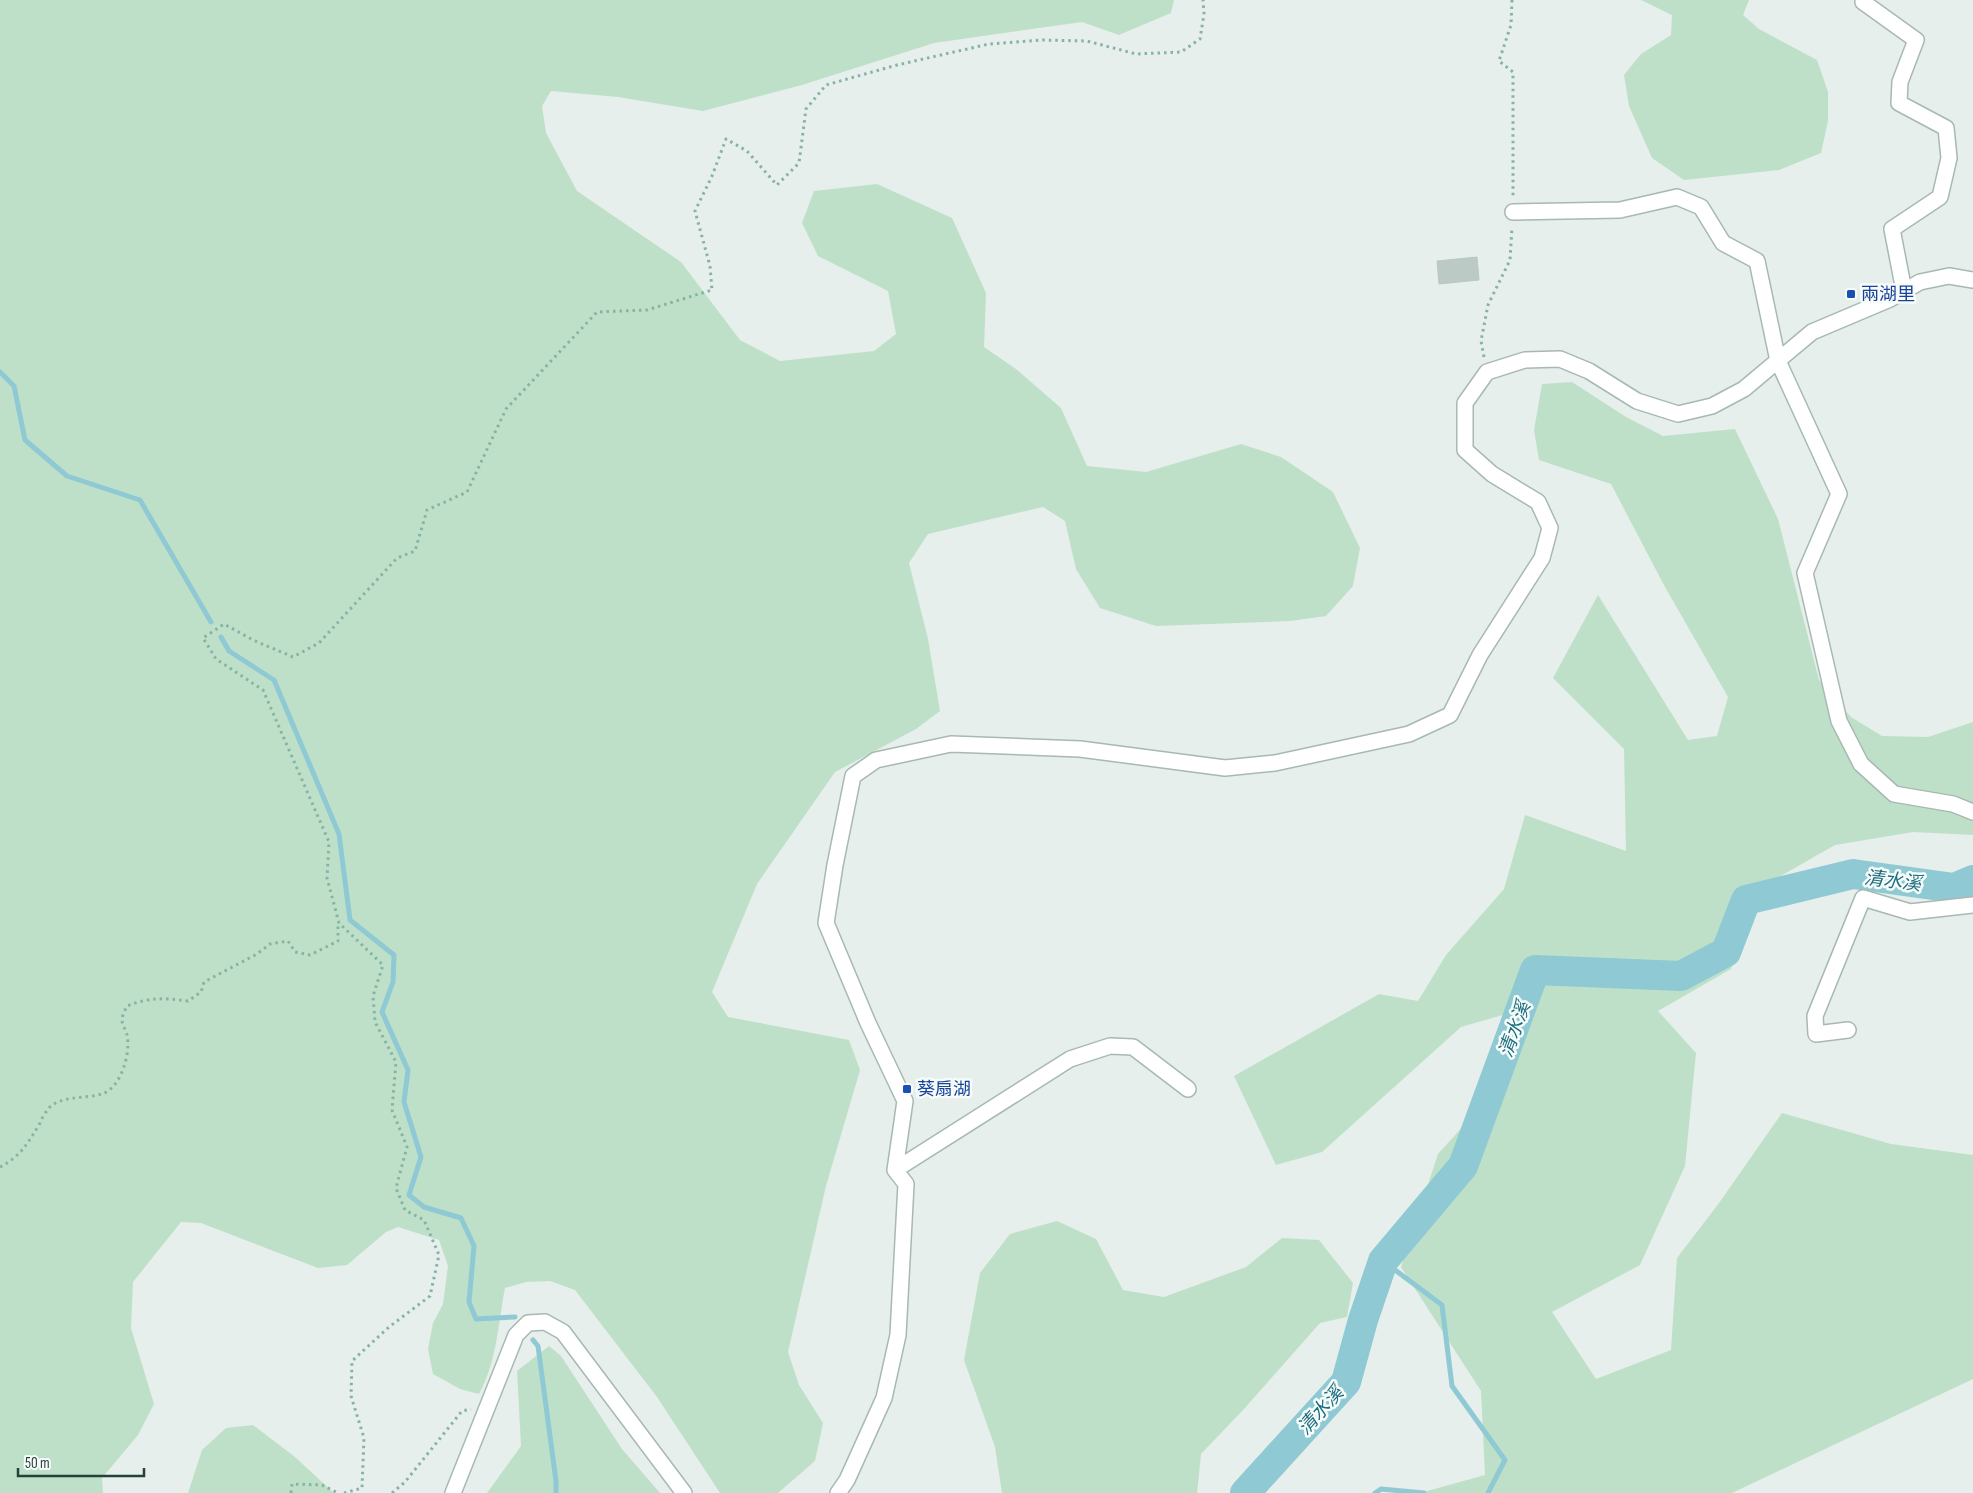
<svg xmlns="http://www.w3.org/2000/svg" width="1973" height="1493" font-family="'Sofia Sans Condensed','Noto Sans TC',sans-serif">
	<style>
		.green { fill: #bfe0c8 }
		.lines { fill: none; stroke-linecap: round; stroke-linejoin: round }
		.stream { stroke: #8ec9d4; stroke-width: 5 }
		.river { stroke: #8ec9d4; stroke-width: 30 }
		.building { fill: #bbcac4; stroke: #b8c9c2 }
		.minor-casing { stroke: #a8b8b2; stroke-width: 18 }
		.path { stroke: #86b3a5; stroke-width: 3; stroke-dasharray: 2.5 4; stroke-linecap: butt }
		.minor { stroke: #fff; stroke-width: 15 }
		.transit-dot { fill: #1a4fb4; stroke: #f7fbf9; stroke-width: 2 }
		.labels { text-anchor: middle; stroke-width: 5; stroke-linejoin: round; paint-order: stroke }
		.transit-label { font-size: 18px; fill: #164399; stroke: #f7fbf9; text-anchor: start }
		.water-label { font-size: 19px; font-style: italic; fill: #1c6f80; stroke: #f7fbf9 }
	</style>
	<rect width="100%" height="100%" fill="#e6efeb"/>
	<path class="green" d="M 0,0 L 1174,0 L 1171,13 L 1119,35 L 1082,22 L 934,43 L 802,85 L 703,111 L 618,97 L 551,91 L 542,106 L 546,133 L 577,191 L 681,262 L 740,340 L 780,361 L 874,351 L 896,334 L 888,291 L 818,256 L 802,223 L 814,191 L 877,184 L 952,218 L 986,293 L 984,347 L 1016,369 L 1061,408 L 1087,466 L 1146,472 L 1241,444 L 1281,457 L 1333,492 L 1360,548 L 1353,586 L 1326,616 L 1290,621 L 1156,626 L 1100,608 L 1076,569 L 1065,521 L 1043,507 L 928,534 L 909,563 L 928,639 L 940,711 L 916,729 L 835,772 L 757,884 L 712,992 L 728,1017 L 849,1040 L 860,1070 L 826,1186 L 788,1352 L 799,1385 L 823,1423 L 815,1461 L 778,1493 L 720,1493 L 657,1397 L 575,1290 L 550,1281 L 526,1282 L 505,1288 C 498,1324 497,1362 479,1394 L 460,1389 L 433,1374 L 428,1349 L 433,1323 L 443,1304 L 448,1266 L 439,1240 L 398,1227 L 386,1232 L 347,1265 L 318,1268 L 201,1223 L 181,1222 L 133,1282 L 131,1328 L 154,1404 L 138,1435 L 102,1478 L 103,1493 L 0,1493 Z
		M 1641,0 L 1749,0 L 1743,15 L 1759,29 L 1817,60 L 1828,92 L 1828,121 L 1821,153 L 1779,170 L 1684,180 L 1652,158 L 1629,106 L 1624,75 L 1641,54 L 1671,35 L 1672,15 Z
		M 1572,382 L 1626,417 L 1663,436 L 1735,429 L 1778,519 L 1819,680 L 1851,717 L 1882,736 L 1928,737 L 1973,722 L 1973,835 L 1913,832 L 1835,845 L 1765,885 L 1731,969 L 1658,1011 L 1696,1053 L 1685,1166 L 1640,1265 L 1552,1312 L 1596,1379 L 1671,1350 L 1677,1258 L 1719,1203 L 1782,1113 L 1891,1144 L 1973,1155 L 1973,1379 L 1732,1493 L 1420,1493 L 1485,1475 L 1481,1391 L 1401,1267 L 1438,1154 L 1494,1092 L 1513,1012 L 1461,1027 L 1322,1152 L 1276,1165 L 1234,1076 L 1379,994 L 1418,1001 L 1446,955 L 1504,889 L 1525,815 L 1626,851 L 1624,749 L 1553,678 L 1598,595 L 1688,740 L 1717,736 L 1728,697 L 1665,587 L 1611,484 L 1539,460 L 1534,430 L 1542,384 Z
		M 1057,1221 L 1096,1239 L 1123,1290 L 1164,1297 L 1246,1267 L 1282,1238 L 1319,1240 L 1353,1283 L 1347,1317 L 1320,1323 L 1244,1409 L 1201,1454 L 1197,1493 L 1002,1493 L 995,1447 L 964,1360 L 980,1273 L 1010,1234 Z
		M 549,1346 L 561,1356 L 622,1449 L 660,1493 L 487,1493 L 521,1446 L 517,1371 Z
		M 253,1425 L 295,1457 L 334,1493 L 188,1493 L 202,1450 L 226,1428 Z"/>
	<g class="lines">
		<path class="stream" d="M 0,372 L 14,386 L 25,440 L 67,476 L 140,500 L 211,622
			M 221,637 L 229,651 L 274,680 L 339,834 L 350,920 L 394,955 L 393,982 L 382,1012 L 408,1070 L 404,1102 L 421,1157 L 409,1195 L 424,1207 L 461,1218 L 474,1246 L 469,1302 L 476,1319 L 515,1317
			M 1383,1261 L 1442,1305 L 1452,1386 L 1505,1460 L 1488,1493
			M 533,1340 L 538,1346 L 556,1481 L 556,1493
			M 1375,1493 L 1381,1489 L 1424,1493"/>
		<path class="river" d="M 1245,1493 L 1346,1382 L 1363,1320 L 1383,1261 L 1463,1166 L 1535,970 L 1681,976 L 1726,952 L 1746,900 L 1853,874 L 1954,888 L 1973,880"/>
	</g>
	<path class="building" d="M 1477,257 L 1479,280 L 1439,284 L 1437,261 Z"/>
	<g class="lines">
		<g class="minor-casing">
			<path id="minor" d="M 1863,2 L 1916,40 L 1900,82 L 1899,103 L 1946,128 L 1949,158 L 1940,197 L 1892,229 L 1904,291
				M 1513,212 L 1620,210 L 1677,197 L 1701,207 L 1723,243 L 1757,261 L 1778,361 L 1839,494 L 1805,573 L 1839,721 L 1861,764 L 1894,794 L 1953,804 L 1973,812
				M 1848,1030 L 1816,1034 L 1815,1016 L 1863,898 L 1910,912 L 1973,905
				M 895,1170 L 1070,1059 L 1110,1046 L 1133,1047 L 1188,1089
				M 453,1493 L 516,1335 L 528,1323 L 545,1322 L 563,1332 L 684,1493
				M 838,1493 L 847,1480 L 884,1398 L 898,1335 L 906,1184 L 895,1170 L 905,1101 L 868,1023 L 826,923 L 835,865 L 853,776 L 876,760 L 951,744 L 1080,749 L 1225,768 L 1275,763 L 1409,734 L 1450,715 L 1480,655 L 1542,558 L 1550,528 L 1538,502 L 1492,474 L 1465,450 L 1465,403 L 1487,372 L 1525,360 L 1560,359 L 1589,371 L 1637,401 L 1678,414 L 1712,406 L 1744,389 L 1812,332 L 1890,299 L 1920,282 L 1949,276 L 1973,280"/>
		</g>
		<path class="path" d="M 1512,0 L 1511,25 L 1499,61 L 1513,72 L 1513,198
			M 1484,357 L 1481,341 L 1488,305 L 1510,260 L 1512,227
			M 0,1167 C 21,1156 28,1143 40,1123 C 42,1118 45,1113 48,1109 C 60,1095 85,1099 102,1094 C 121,1088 131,1053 127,1035 C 126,1030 122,1025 122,1020 C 122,1016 125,1010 127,1006 C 150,997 163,998 188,1001 L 201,992 L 204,982 L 257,954 L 270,944 L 288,941 L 295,952 L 310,955 L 338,941 L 338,923
			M 291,1493 L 292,1484 L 322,1485 L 338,1493
			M 344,1493 L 362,1488 L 364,1438 L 351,1396 L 352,1361 L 389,1327 L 430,1296 L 439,1255 L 424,1220 L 405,1210 L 396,1188 L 407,1147 L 392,1110 L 396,1062 L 375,1022 L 373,996 L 383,965 L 339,923 L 327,878 L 329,842 L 263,690 L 216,659 L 203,638 L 224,624 L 253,640 L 293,657 L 319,643 L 397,558 L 415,551 L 427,510 L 467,492 L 506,409 L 597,312 L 647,310 L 712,290 L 710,266 L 695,211 L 712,176 L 726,139 L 747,151 L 777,185 L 799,163 L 806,109 L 826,85 L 897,65 L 989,44 L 1043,40 L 1087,41 L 1136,54 L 1181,52 L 1200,39 L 1204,14 L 1203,0
			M 392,1493 L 405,1482 L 462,1411 L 471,1409"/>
		<use href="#minor" class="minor"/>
	</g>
	<g class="transit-dot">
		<rect x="1846" y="289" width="10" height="10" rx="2.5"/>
		<rect x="902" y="1084" width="10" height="10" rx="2.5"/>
	</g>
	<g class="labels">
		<g class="transit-label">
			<text x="1861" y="300">兩湖里</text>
			<text x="917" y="1095">葵扇湖</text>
		</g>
		<g class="water-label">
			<text transform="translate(1893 880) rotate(7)" y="7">清水溪</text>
			<text transform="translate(1514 1029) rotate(-70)" y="7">清水溪</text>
			<text transform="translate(1320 1410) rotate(-48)" y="7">清水溪</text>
		</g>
	</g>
	<path d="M18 1468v8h126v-8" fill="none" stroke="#24423a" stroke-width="2.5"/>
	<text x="25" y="1468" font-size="15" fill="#24423a" stroke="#f7fbf9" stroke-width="4" paint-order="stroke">50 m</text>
</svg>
